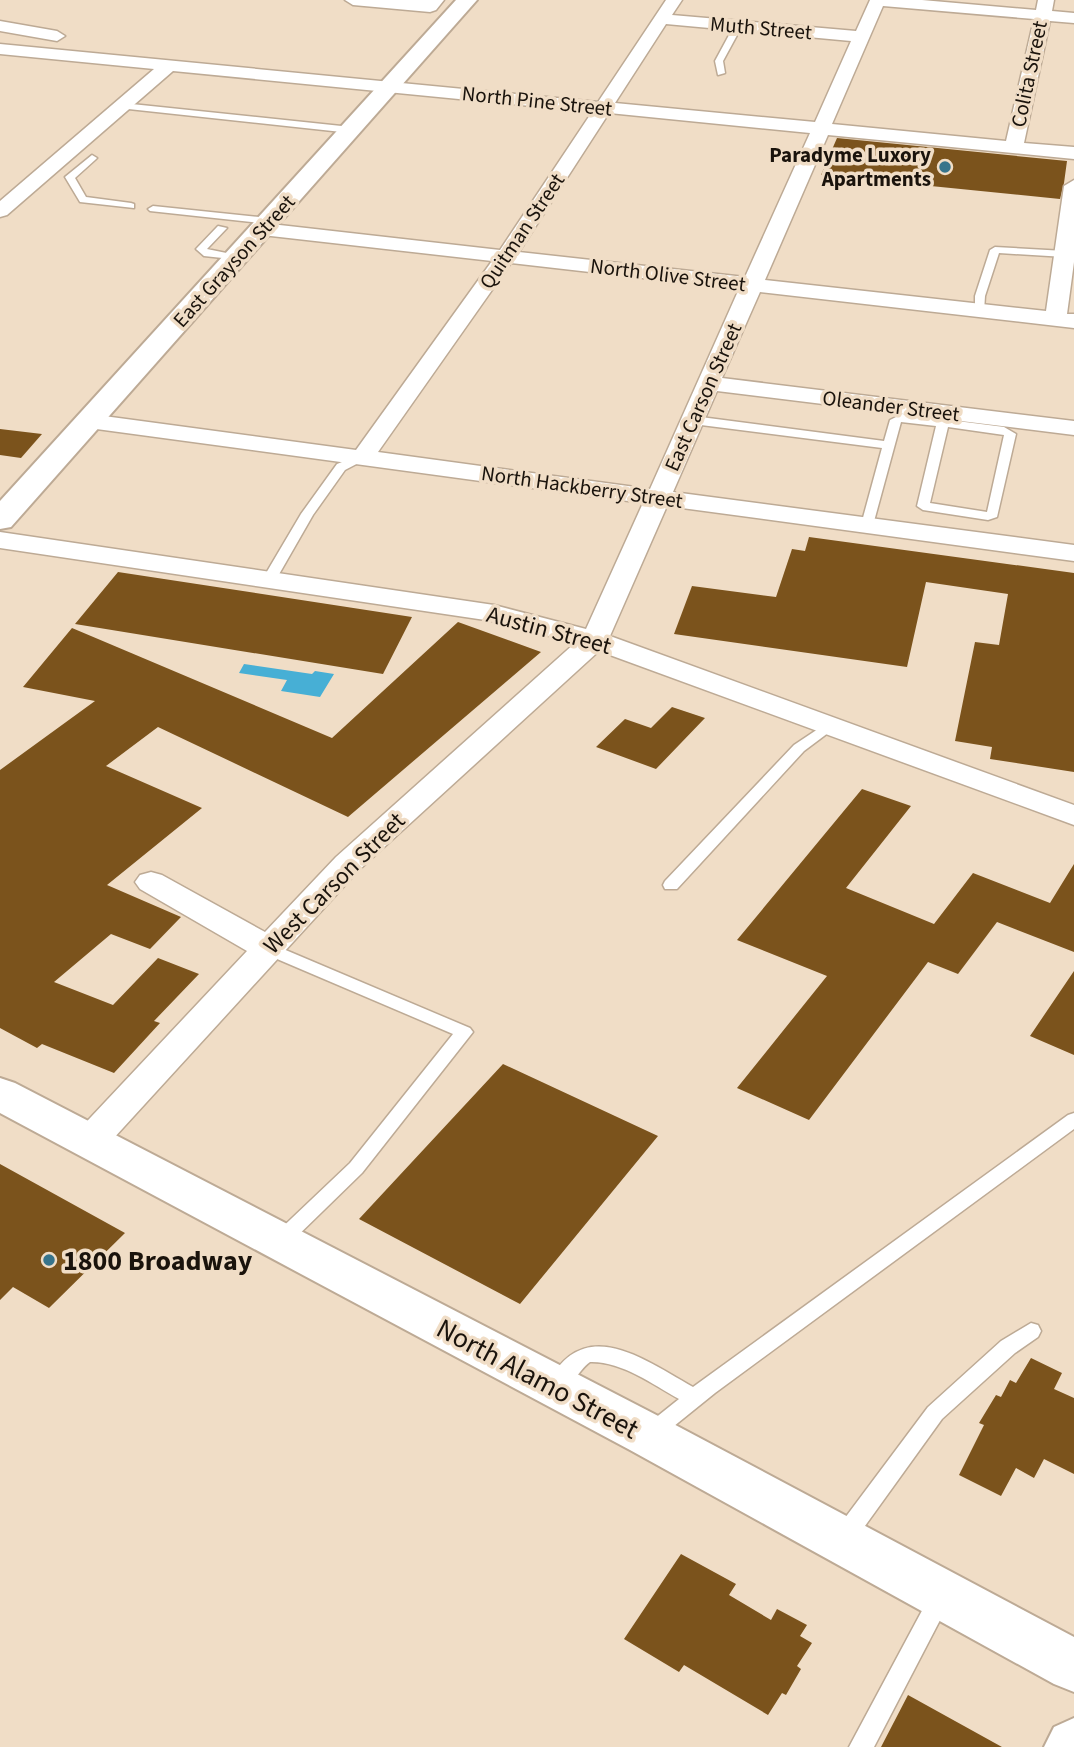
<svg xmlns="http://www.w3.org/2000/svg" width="1074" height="1747" font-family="'Source Sans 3',sans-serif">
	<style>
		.water { fill: #47afd5 }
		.building { fill: #7b531c }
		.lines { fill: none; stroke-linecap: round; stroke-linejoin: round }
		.service-casing { stroke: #bdaa95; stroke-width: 3 }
		.minor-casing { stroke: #bdaa95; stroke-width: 3 }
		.tertiary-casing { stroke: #bdaa95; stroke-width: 4 }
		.secondary-casing { stroke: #bdaa95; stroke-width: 4 }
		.service { fill: #fff; fill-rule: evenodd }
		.minor { fill: #fff; fill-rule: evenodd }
		.tertiary { fill: #fff; fill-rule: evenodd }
		.secondary { fill: #fff; fill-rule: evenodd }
		.poi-dot { fill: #37748b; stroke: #f0ddc6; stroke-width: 2.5 }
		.labels { text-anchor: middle; stroke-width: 7; stroke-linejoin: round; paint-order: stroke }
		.far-street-label { font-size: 21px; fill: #1a130c; stroke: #f0ddc6 }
		.far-poi-label { font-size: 21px; font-weight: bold; fill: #1a130c; stroke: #f0ddc6; text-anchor: end }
		.street-label { font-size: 24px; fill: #1a130c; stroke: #f0ddc6 }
		.near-poi-label { font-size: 28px; font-weight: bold; fill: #1a130c; stroke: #f0ddc6; text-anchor: start }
		.near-street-label { font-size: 28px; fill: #1a130c; stroke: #f0ddc6 }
	</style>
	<rect width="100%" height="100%" fill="#f0ddc6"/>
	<path class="water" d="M 244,664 L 312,674 L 315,671 L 334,674 L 320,697 L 281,691 L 287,680 L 239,673 Z"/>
	<path class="building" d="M 837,138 L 1067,161 L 1064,183 L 1060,199 L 821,175 Z
		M 0,429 L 42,434 L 21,458 L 0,455 Z
		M 809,537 L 1074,573 L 1074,772 L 990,759 L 992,747 L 955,741 L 975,642 L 999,645 L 1008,594 L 926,582 L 907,667 L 674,634 L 692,586 L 776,597 L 792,549 L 805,551 Z
		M 118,572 L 412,617 L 383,674 L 75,624 Z
		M 458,622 L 541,652 L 348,817 L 158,727 L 106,766 L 202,808 L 107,885 L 181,917 L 150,949 L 111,934 L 54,982 L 113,1005 L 158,958 L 199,974 L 154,1021 L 160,1023 L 114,1073 L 42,1044 L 37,1048 L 0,1028 L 0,770 L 95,701 L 23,687 L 72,628 L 332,738 Z
		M 672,707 L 705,718 L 656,769 L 596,747 L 625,719 L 651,728 Z
		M 862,789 L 911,806 L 846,888 L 934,924 L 973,873 L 1050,903 L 1074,864 L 1074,952 L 997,922 L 958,974 L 928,962 L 809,1120 L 737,1088 L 827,976 L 737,940 Z
		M 1074,971 L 1074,1055 L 1030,1036 Z
		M 503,1064 L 658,1136 L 520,1304 L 359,1219 Z
		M 0,1164 L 125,1233 L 49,1308 L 13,1287 L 0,1300 Z
		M 1031,1358 L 1062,1373 L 1054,1389 L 1074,1398 L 1074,1474 L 1044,1459 L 1034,1478 L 1016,1468 L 1001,1496 L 959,1475 L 984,1425 L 979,1423 L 996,1395 L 1001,1397 L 1010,1380 L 1016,1383 Z
		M 681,1554 L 736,1584 L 729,1595 L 771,1620 L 777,1609 L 807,1625 L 800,1636 L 812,1643 L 797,1666 L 801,1669 L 786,1695 L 782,1693 L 768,1715 L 684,1665 L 679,1672 L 624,1639 Z
		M 908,1695 L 1002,1747 L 881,1747 Z"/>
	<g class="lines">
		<g class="service-casing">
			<path id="service" d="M 735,24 L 742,26 L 723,61 L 725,73 L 718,75 L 715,61 Z
				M 122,103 L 351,127 L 356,130 L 351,133 L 119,108 L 119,104 Z
				M 92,155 L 97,158 L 95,160 L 75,178 L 86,197 L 131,203 L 134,204 L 134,208 L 80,202 L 65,177 Z
				M 153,206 L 269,218 L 274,221 L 269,224 L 150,211 L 148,209 Z
				M 218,226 L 227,228 L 207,249 L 241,256 L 241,260 L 204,256 L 196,249 Z
				M 995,247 L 1065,251 L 1070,254 L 1065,257 L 999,253 L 985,296 L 984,311 L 975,313 L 975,296 L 990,250 Z
				M 902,414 L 1004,427 L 1016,434 L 997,517 L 988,520 L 923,510 L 917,506 L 936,426 L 901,422 L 873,525 L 867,529 L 861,525 L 882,448 L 693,424 L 687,420 L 693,416 L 884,441 L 890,420 ZM 948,427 L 1004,435 L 987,512 L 930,503 Z
				M 362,454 L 368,458 L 345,470 L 313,515 L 274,583 L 264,583 L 262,580 L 301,514 L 337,464 Z
				M 827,723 L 832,724 L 834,727 L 832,730 L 804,751 L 677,889 L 665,889 L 663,885 L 665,881 L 794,745 Z
				M 269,943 L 470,1028 L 473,1032 L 362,1173 L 286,1247 L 279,1249 L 272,1247 L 269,1242 L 272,1237 L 350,1163 L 453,1034 L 263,953 L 261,949 L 263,945 Z
				M 1074,1113 L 1074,1129 L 715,1393 L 658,1439 L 651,1442 L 644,1439 L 641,1433 L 644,1427 L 679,1399 C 652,1384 621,1361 590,1362 C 576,1372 568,1397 550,1391 L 547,1385 C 583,1313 643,1359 693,1387 L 1068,1115 Z
				M 1031,1323 L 1038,1325 L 1041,1331 L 1038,1337 L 1015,1353 L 942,1419 L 852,1544 L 844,1547 L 836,1544 L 833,1537 L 836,1530 L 928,1407 L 1001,1341 Z
				M 940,1589 L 948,1592 L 951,1599 L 874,1747 L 849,1747 L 932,1592 Z"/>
		</g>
		<g class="minor-casing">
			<path id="minor" d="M 345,0 L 444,0 L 436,10 L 430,12 L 353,5 Z
				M 666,0 L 682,0 L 672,15 L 856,31 L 870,0 L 922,0 L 1036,10 L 1038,0 L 1054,0 L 1052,11 L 1074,13 L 1074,23 L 1050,21 L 1024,143 L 1074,147 L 1074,159 L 828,135 L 765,280 L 1046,311 L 1064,186 L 1074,180 L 1074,262 L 1067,314 L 1074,314 L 1074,328 L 760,292 L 722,378 L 1074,421 L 1074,435 L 717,391 L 673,492 L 1074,545 L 1074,561 L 667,506 L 610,636 L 1074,805 L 1074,825 L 599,651 L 358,871 L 102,1151 L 89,1155 L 76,1151 L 71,1142 L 76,1133 L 247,951 L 140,889 L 135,882 L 140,875 L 151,872 L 162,875 L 265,932 L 336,857 L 575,643 L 492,621 L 0,548 L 0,532 L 494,605 L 586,629 L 643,503 L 89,428 L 81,426 L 77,421 L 81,416 L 89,414 L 356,450 L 492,261 L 262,235 L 252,229 L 255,225 L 262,223 L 500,250 L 592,112 L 173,71 L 7,215 L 0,217 L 0,201 L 154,69 L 0,54 L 0,44 L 598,102 ZM 883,6 L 1034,19 L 1006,141 L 832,124 ZM 666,24 L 851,41 L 815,122 L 615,103 ZM 609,113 L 810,133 L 745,277 L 519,252 ZM 511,263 L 739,289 L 650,489 L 378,452 Z
				M 0,21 L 57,31 L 65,36 L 57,41 L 0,31 Z"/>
		</g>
		<g class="tertiary-casing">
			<path id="tertiary" d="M 456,0 L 477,0 L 11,527 L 0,529 L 0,501 Z
				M 0,1078 L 15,1083 L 666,1420 L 1074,1637 L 1074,1692 L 1054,1684 L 630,1450 L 0,1113 Z"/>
		</g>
		<g class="secondary-casing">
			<path id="secondary" d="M 1074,1718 L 1074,1747 L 1044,1747 L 1054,1727 Z"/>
		</g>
		<use href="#service" class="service"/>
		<use href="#minor" class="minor"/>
		<use href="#tertiary" class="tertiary"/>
		<use href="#secondary" class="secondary"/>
	</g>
	<g class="poi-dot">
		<circle cx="945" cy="167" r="7"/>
		<circle cx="49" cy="1260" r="7"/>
	</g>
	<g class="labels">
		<g class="far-street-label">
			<text transform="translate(761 28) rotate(5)" y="7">Muth Street</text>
			<text transform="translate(1029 74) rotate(-78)" y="7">Colita Street</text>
			<text transform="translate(537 101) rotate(6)" y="7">North Pine Street</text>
			<text transform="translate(522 231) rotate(-56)" y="7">Quitman Street</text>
			<text transform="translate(234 261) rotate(-48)" y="7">East Grayson Street</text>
			<text transform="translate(668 275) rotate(7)" y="7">North Olive Street</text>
			<text transform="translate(703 397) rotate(-66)" y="7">East Carson Street</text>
			<text transform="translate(891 406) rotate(7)" y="7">Oleander Street</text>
			<text transform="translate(582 487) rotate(8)" y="7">North Hackberry Street</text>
		</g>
		<g class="far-poi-label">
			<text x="931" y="162">Paradyme Luxory<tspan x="931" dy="24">Apartments</tspan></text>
		</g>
		<g class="street-label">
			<text transform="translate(549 630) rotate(15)" y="8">Austin Street</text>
			<text transform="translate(334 883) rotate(-45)" y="8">West Carson Street</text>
		</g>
		<g class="near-poi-label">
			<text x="63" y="1270">1800 Broadway</text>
		</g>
		<g class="near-street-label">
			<text transform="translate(538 1378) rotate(28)" y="10">North Alamo Street</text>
		</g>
	</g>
</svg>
